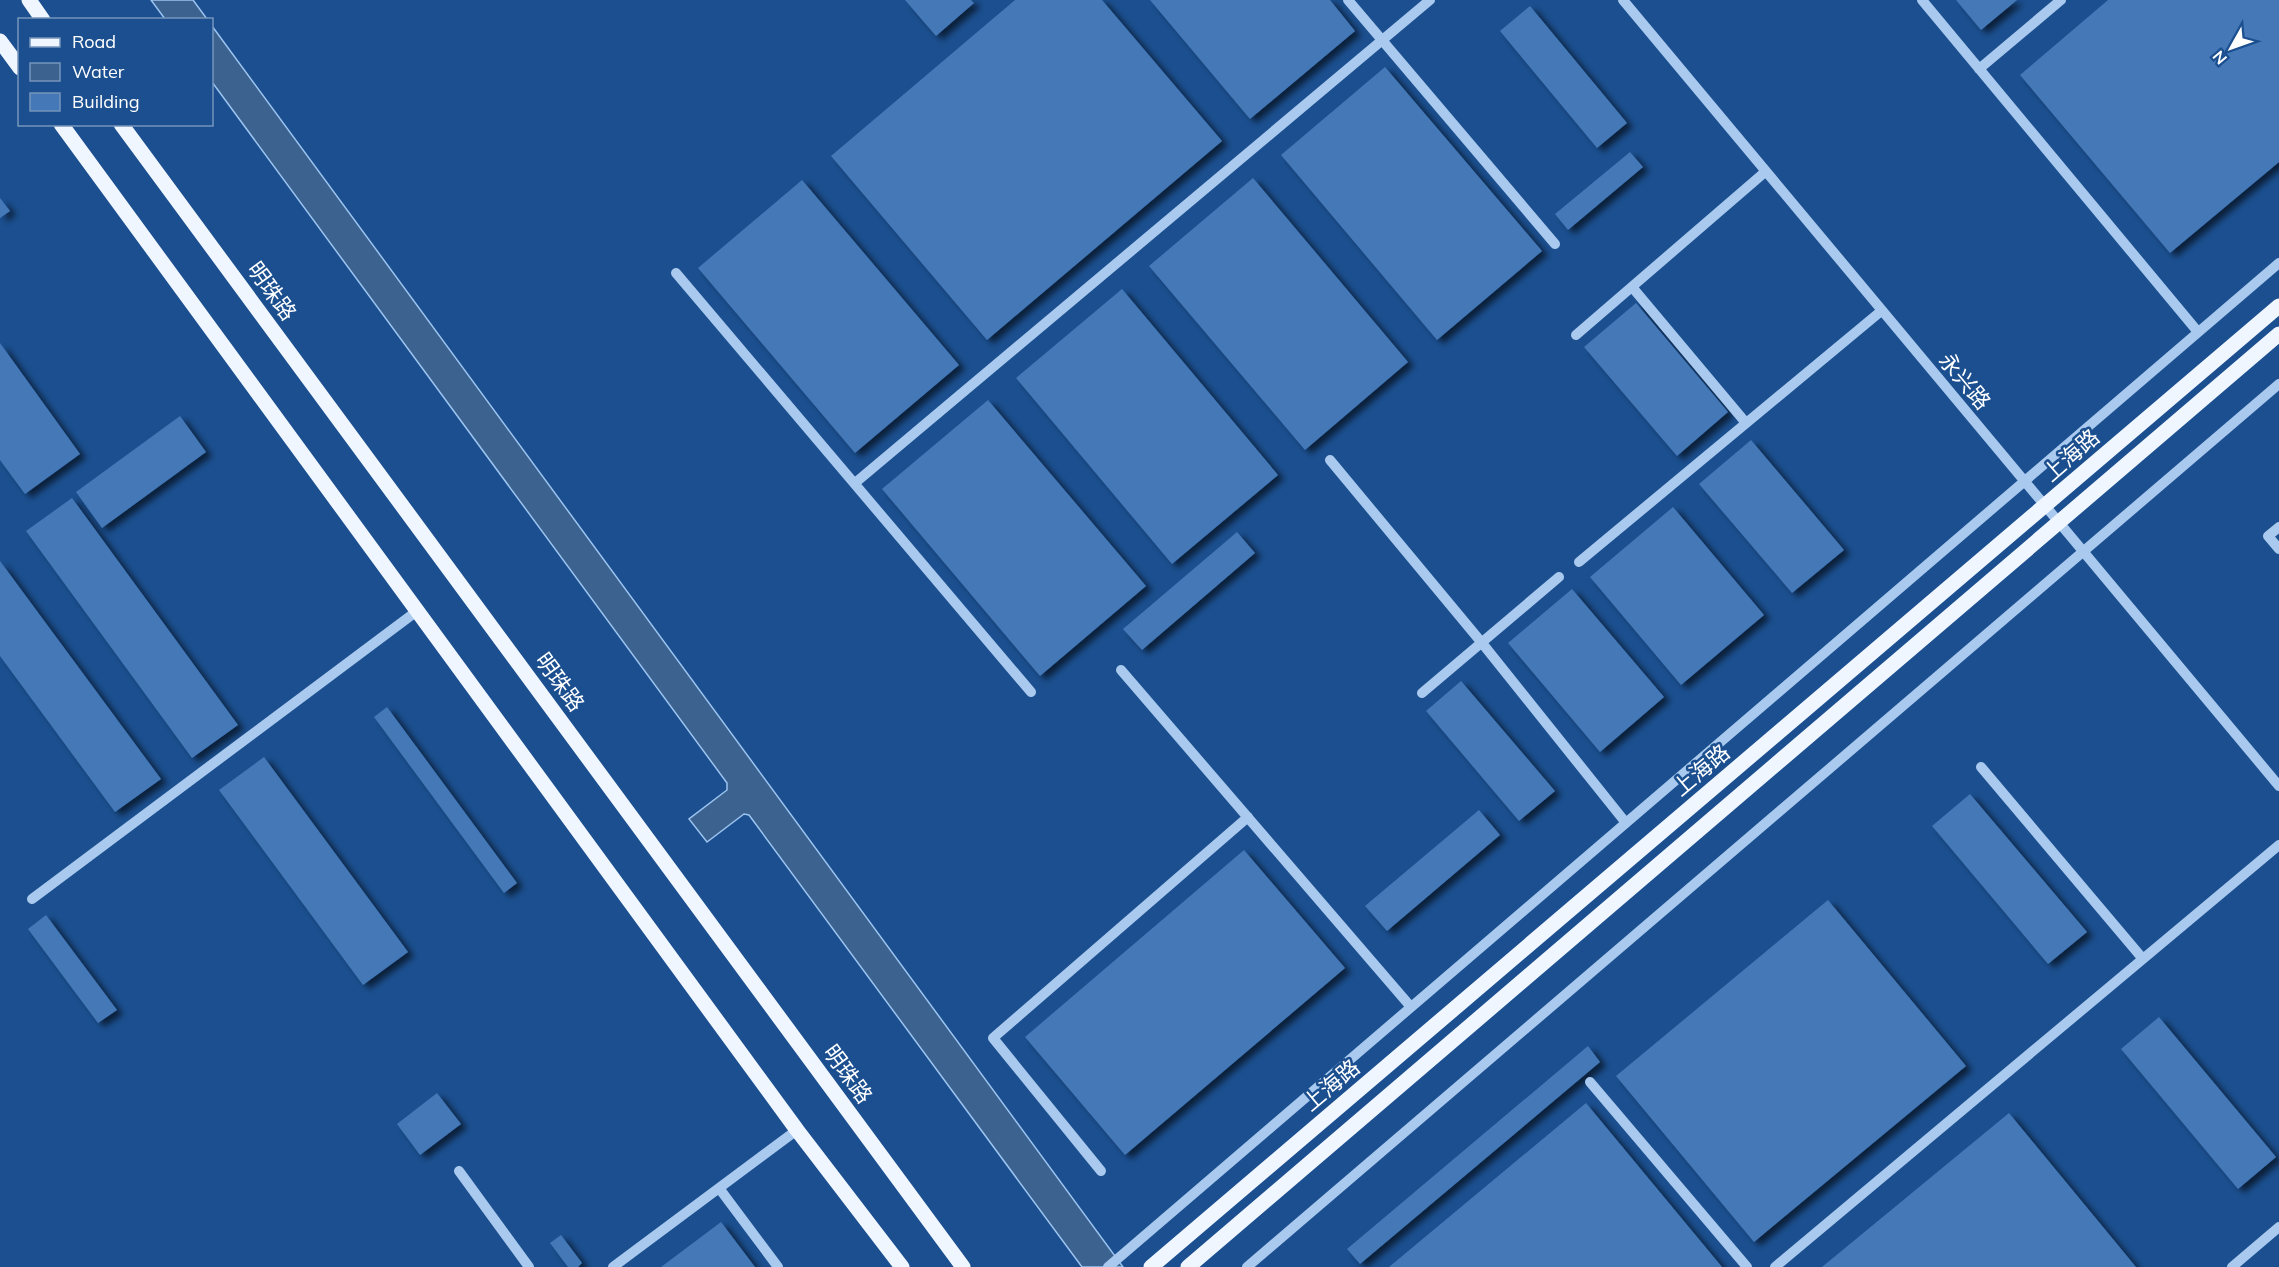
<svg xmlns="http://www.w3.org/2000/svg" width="2279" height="1267" font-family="Mulish,'Noto Sans SC',sans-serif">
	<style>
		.water { fill: #3c6290; stroke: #9cc4f0; stroke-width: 1.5 }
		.building { fill: #4478b7; filter: url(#shadow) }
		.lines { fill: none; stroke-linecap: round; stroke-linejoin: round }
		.minor { stroke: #a9c9ee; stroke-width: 10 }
		.major { stroke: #f0f6ff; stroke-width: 15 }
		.labels { text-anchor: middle; stroke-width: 5; stroke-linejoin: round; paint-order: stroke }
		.street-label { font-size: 22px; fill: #fff; stroke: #1b4f8f }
	</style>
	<defs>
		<filter id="shadow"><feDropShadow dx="6" dy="4" stdDeviation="3" flood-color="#0009"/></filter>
	</defs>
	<rect width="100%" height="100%" fill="#1b4f8f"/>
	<path class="water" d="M 151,0 L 193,0 L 207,19 L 165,19 Z
		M 212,26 L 1123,1267 L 1082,1267 L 749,815 L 744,814 L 707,842 L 689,819 L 727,790 L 727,783 L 212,82 Z"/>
	<path class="building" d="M 905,0 L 971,0 L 974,3 L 936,36 Z
		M 1015,0 L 1102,0 L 1222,141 L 987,340 L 831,156 Z
		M 1150,0 L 1330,0 L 1355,31 L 1250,119 Z
		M 1956,0 L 2017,0 L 1981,30 Z
		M 2108,0 L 2279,0 L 2279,162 L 2170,253 L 2020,75 Z
		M 1530,6 L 1627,123 L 1597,148 L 1500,31 Z
		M 1385,67 L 1542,251 L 1437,340 L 1281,155 Z
		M 1630,152 L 1643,167 L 1568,230 L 1555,214 Z
		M 1253,178 L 1408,362 L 1305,450 L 1149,266 Z
		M 802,180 L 959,365 L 855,453 L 698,268 Z
		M 0,198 L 10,211 L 0,218 Z
		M 1122,289 L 1278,475 L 1172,564 L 1016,378 Z
		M 1636,303 L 1728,412 L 1677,456 L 1584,347 Z
		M 0,343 L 80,454 L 25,494 L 0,460 Z
		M 988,400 L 1146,586 L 1040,676 L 882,489 Z
		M 180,416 L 206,452 L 102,528 L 76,492 Z
		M 1751,440 L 1844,550 L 1792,593 L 1699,484 Z
		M 72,498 L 238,725 L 192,758 L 26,531 Z
		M 1673,507 L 1764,615 L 1681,685 L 1590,577 Z
		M 1237,532 L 1255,553 L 1142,650 L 1123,629 Z
		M 0,561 L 161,779 L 115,812 L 0,656 Z
		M 1572,589 L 1664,697 L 1600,752 L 1508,643 Z
		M 1461,681 L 1555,791 L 1519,821 L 1426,711 Z
		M 387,707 L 517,883 L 504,893 L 374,717 Z
		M 264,757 L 408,952 L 363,985 L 219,790 Z
		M 1970,794 L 2087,932 L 2048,964 L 1932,826 Z
		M 1479,810 L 1500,835 L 1387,931 L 1365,906 Z
		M 1244,850 L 1345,968 L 1125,1155 L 1025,1037 Z
		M 1828,900 L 1966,1066 L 1754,1242 L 1616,1076 Z
		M 46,915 L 117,1010 L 98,1023 L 28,929 Z
		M 2159,1017 L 2276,1157 L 2238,1189 L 2121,1049 Z
		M 1588,1046 L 1600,1062 L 1360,1264 L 1347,1249 Z
		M 437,1093 L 461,1124 L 420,1155 L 397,1124 Z
		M 1586,1103 L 1722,1267 L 1389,1267 Z
		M 2009,1113 L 2136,1267 L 1822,1267 Z
		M 721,1222 L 755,1267 L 661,1267 Z
		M 561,1235 L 582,1263 L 578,1267 L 568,1267 L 550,1243 Z"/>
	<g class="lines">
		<path class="minor" d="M 1348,0 L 1555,244
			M 1623,0 L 2279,786
			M 1922,0 L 2198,332
			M 1979,69 L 2061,0
			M 676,273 L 1031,692
			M 1632,287 L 1746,423
			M 1576,335 L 1765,172
			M 1330,460 L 1482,643 L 1626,823
			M 855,483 L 1430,0
			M 2279,527 L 2268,536 L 2279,549
			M 1579,562 L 1880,312
			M 1121,670 L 1411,1007
			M 1422,693 L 1559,577
			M 1981,767 L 2143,959
			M 32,899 L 417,611
			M 1590,1082 L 1747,1267
			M 459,1171 L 529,1267
			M 1101,1171 L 993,1038 L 1248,817
			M 719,1188 L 778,1267
			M 613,1267 L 797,1130
			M 1108,1267 L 2279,263
			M 1247,1267 L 2279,384
			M 1775,1267 L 2279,845
			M 2232,1267 L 2279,1227"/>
		<path class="major" d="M 29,0 L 43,20
			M 0,41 L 20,68
			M 61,124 L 797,1130 L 902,1267
			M 121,124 L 963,1267
			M 1151,1267 L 2279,306
			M 1188,1267 L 2279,334"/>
	</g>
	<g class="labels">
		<g class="street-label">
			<text transform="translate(272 291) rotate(54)" y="8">明珠路</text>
			<text transform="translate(1965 381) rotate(50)" y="8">永兴路</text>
			<text transform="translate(2071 455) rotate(-41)" y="8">上海路</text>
			<text transform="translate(560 682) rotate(54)" y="8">明珠路</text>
			<text transform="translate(1701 770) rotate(-40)" y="8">上海路</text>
			<text transform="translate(848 1074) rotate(54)" y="8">明珠路</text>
			<text transform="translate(1331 1085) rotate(-40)" y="8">上海路</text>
		</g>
	</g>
	<rect x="18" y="18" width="195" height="108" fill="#1b4f8f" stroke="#7695bc" stroke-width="1.5"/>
	<rect x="30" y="38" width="30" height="9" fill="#f0f6ff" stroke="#7695bc" stroke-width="1.5"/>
	<text x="72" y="48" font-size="18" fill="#ffffff">Road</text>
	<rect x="30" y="63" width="30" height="18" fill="#3c6290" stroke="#7695bc" stroke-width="1.5"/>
	<text x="72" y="78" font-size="18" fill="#ffffff">Water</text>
	<rect x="30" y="93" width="30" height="18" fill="#4478b7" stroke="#7695bc" stroke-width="1.5"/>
	<text x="72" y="108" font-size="18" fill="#ffffff">Building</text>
	<g transform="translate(2231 48) rotate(230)" stroke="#1b4f8f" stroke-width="4.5" paint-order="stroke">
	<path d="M0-4.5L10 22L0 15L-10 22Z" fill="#ffffff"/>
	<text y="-9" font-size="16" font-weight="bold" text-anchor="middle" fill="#ffffff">N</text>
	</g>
</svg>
